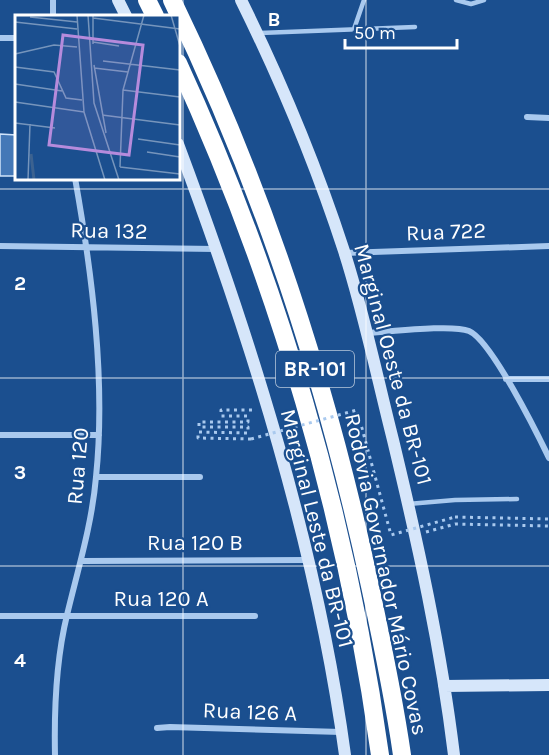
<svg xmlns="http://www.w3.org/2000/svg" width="549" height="755" font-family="Karla,sans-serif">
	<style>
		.building { fill: #4478b7; stroke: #cfe3fa; stroke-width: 1.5 }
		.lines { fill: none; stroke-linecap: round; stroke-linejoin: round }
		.path { stroke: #a9c9ee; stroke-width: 3; stroke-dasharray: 3 4.5; stroke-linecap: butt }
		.lane { stroke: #a9c9ee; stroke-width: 4.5 }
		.street { stroke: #a9c9ee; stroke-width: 6 }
		.secondary { stroke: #d6e6fa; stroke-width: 12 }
		.highway { stroke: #fff; stroke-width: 18 }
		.path-bridge { stroke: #a9c9ee; stroke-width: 3; stroke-dasharray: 3 4.5; stroke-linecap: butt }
		.grid { fill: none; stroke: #fff; stroke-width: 1.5; stroke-opacity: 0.55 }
		.labels { text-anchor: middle; stroke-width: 4.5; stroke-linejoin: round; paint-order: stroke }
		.shield { fill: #1b4f8f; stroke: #bbcadd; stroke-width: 1.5 }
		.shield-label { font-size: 21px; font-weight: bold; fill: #fff }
		.street-label { font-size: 22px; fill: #fff; stroke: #1b4f8f }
		.inset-river { fill: none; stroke: #3c6290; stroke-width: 3 }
		.inset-road { fill: none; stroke: #7695bc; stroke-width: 1.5 }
		.view { fill: #b68bdc; fill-opacity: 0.15; stroke: #b68bdc; stroke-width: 3 }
		.inset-edge { fill: none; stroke: #fff; stroke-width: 3 }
		.grid-label { font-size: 20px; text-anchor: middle; font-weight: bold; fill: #fff; stroke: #1b4f8f; stroke-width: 4.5; stroke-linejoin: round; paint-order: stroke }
	</style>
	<rect width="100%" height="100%" fill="#1b4f8f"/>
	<path class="building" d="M 0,134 L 16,135 L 16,176 L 0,176 Z"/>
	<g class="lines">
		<path class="path" d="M 251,439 L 198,438 L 198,432 L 248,433 L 248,427 L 199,427 L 199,422 L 248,422 L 248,416 L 221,416 L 221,410 L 255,410
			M 455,517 L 549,519
			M 426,532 L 455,524 L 549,526"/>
		<path class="lane" d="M 456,0 L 471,4 L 484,0
			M 354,29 L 364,0
			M 260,33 L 415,27
			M 408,504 L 455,500 L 517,499"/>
		<path class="street" d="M 53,0 L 53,16
			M 0,38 L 16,38
			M 527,117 L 549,118
			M 0,246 L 215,249
			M 344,253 L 549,246
			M 367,333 C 388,332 452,324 469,331 C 491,340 537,433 549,458
			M 506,379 L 549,379
			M 0,435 L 99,435
			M 96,477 L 200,477
			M 82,561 L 308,560
			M 0,616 L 255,616
			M 157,728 L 170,727 L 341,732
			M 55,755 C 54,708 56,660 67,615 C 78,569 92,524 96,477 C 106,381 92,273 75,178"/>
		<path class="secondary" d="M 118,0 L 126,16
			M 241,0 C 281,81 316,165 344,251 C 364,313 377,377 393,440 C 418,544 441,648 454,755
			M 178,144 C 251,339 317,548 345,755
			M 444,686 L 549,685"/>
		<path class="highway" d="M 147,0 L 155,16
			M 172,0 C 263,187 327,383 370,586 C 382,642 394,698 402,755
			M 178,63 C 278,281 347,517 380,755"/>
		<path class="path-bridge" d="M 251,439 L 357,410 L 391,535 L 455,517"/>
	</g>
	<path class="grid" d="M 183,0 L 183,755M 366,0 L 366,755M 0,189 L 549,189M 0,378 L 549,378M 0,566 L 549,566"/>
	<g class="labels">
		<rect class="shield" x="276" y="351" width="78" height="36" rx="4.5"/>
		<g class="shield-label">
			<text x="315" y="376">BR-101</text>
		</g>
		<g class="street-label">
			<text transform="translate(109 230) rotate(1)" y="8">Rua 132</text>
			<text transform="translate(446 231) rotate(-2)" y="8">Rua 722</text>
			<text transform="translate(394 364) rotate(75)" y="8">Marginal Oeste da BR-101</text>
			<text transform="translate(77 466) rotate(-85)" y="8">Rua 120</text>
			<text transform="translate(318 528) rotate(76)" y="8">Marginal Leste da BR-101</text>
			<text x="195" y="550">Rua 120 B</text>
			<text transform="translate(387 574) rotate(78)" y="8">Rodovia Governador Mário Covas</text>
			<text x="161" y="606">Rua 120 A</text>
			<text transform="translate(250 711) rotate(2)" y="8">Rua 126 A</text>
		</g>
	</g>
	<g transform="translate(15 15)">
		<rect width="165" height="165" fill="#1b4f8f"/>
		<path class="inset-river" d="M 16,139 L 19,165"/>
		<path class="inset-road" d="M 62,0 L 69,97 L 90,165M 73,0 L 79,88 L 104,165M 156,0 L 165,31M 15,2 L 62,7M 78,3 L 165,14M 0,7 L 62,14M 78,27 L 104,31M 78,29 L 78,0M 0,39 L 39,30 L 62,32M 88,46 L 165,55M 79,50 L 91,118M 0,52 L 39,57 L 51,83 L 67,85M 79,53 L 113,57M 0,69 L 47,76M 108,75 L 165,82M 0,87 L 69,97M 87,100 L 165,110M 0,108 L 40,113M 123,124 L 165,130M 132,137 L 165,142M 105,152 L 108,75 L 129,0M 105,152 L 165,159M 13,165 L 15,109"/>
		<path class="view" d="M 48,20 L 128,30 L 114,140 L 34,130 Z"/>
		<rect width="165" height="165" class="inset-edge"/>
	</g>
	<g class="grid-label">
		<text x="274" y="26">B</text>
		<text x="20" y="290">2</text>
		<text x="20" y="479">3</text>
		<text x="20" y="667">4</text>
	</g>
	<path d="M345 39v9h112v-9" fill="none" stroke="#ffffff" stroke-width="3"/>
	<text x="354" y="39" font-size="18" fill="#ffffff" stroke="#1b4f8f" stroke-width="4.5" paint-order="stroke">50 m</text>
</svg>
